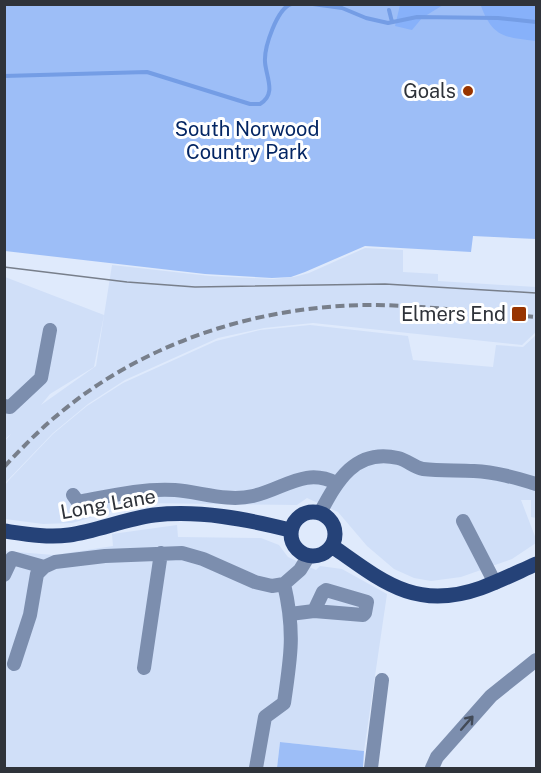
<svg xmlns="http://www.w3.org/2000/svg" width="541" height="773" font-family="'Public Sans',sans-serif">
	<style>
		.built { fill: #d0dff8 }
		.green { fill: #9dbef7 }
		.forest { fill: #87b1fa }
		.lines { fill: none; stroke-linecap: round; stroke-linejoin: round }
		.stream { stroke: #749de5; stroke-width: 4 }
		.minor { stroke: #7c8eae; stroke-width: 14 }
		.major { stroke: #254278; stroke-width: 15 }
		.tram { stroke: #787f8b; stroke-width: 1.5 }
		.rail { stroke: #787f8b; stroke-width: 4; stroke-dasharray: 9 4.5; stroke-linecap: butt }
		.oneway { stroke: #424a57 }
		.poi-dot { fill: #983400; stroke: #fff; stroke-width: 2 }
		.labels { text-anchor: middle; stroke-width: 6; stroke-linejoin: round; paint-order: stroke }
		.poi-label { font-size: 20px; fill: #2f333a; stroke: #fff; text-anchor: end }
		.park-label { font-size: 20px; fill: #032563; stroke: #fff }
		.street-label { font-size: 20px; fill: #2f333a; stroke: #fff }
	</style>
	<rect width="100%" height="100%" fill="#dfeafc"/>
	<path class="built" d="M 365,248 L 403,250 L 403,272 L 438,274 L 438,281 L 536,287 L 536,332 L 522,345 L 313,323 L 264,328 L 218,338 L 125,380 L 88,404 L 53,433 L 5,483 L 5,441 L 11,434 L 5,439 L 5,277 L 104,315 L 94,367 L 50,394 L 41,405 L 96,366 L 112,265 L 210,276 L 273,279 L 294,277 L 309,273 Z
		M 310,325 L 408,336 L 413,360 L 493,367 L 496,345 L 523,347 L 536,335 L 536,518 L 531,517 L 531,500 L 521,500 L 536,539 L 536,543 L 512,559 L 461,577 L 431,581 L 414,578 L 394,569 L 367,546 L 338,512 L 307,498 L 297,505 L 141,503 L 72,523 L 43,524 L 5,519 L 5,485 L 9,480 L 53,434 L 87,406 L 123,383 L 216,341 L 260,330 Z
		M 177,525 L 178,537 L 261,538 L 279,545 L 288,557 L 316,570 L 320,566 L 342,569 L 387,594 L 364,751 L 280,742 L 277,768 L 5,768 L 4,551 L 54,555 L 113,546 L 112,534 Z"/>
	<path class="green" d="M 4,5 L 536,5 L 536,239 L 473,236 L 471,252 L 365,246 L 305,272 L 291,277 L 272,278 L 205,274 L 5,251 Z
		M 280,742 L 364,751 L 363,768 L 277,768 Z"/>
	<path class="forest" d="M 400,5 L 400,4 L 443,5 L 422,18 L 412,30 L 395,26 Z
		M 455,5 L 536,5 L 536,41 C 505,37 493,38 481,6 Z"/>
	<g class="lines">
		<path class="stream" d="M 313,4 L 342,8 L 366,18 L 388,23 L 417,17 L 498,18 L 536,22
			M 389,10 L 392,22
			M 4,76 L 147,72 L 250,104 L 260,104 C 277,94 266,77 265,62 C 264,47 277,9 291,4"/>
		<path class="minor" d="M 4,406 L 10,407 L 41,378 L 50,330
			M 73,495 L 78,502 C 110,496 142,488 175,490 C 201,492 227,502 253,496 C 284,489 305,467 336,483
			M 320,513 C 337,481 355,448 398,458 C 407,460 415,468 423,469 C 440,471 457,470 474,471 C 496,472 516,478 536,484
			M 463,521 L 495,583
			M 4,575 L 12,558 L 44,567
			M 290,614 L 314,611 L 363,615 L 365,613 L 367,602 L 326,590 L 323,592 L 314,611
			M 14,664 L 30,615 L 37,574 L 44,567 L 55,562 L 105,556 L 182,553 L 203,559 L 255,582 L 272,586 L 284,584 L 300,570 L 308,557
			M 144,668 L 161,553
			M 256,768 L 265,717 L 284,703 C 291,656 295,631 284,584
			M 371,768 L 382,680
			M 432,768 L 437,757 L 491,696 L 536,660"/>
		<path class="major" d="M291 534a22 22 0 1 1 44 0a22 22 0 1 1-44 0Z
			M 4,531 C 25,534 48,538 69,535 C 97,531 125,519 154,515 C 200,510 246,519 290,530
			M 332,546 C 383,582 416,611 481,588 C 500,581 518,572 536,564"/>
		<path class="tram" d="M 4,267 L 127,282 L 195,287 L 385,284 L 536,293"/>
		<path class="rail" d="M 4,467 C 22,448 40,429 60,413 C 147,340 265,304 377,305 C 430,306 484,313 536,317"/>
	</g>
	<defs><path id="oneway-shaft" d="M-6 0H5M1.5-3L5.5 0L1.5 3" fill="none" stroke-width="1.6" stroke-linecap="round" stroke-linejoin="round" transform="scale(1.5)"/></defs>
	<use class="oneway" href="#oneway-shaft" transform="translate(467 723) rotate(-49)"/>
	<g class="poi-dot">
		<circle cx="468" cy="91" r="6"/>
		<rect x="511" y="306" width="16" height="16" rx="3"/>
	</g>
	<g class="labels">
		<g class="poi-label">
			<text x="456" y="98">Goals</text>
			<text x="506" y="321">Elmers End</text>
		</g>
		<g class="park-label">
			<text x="247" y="136">South Norwood<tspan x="247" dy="23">Country Park</tspan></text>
		</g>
		<g class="street-label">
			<text transform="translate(108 504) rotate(-10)" y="7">Long Lane</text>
		</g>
	</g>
	<rect width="541" height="773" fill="none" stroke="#2f333a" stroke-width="12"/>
</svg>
